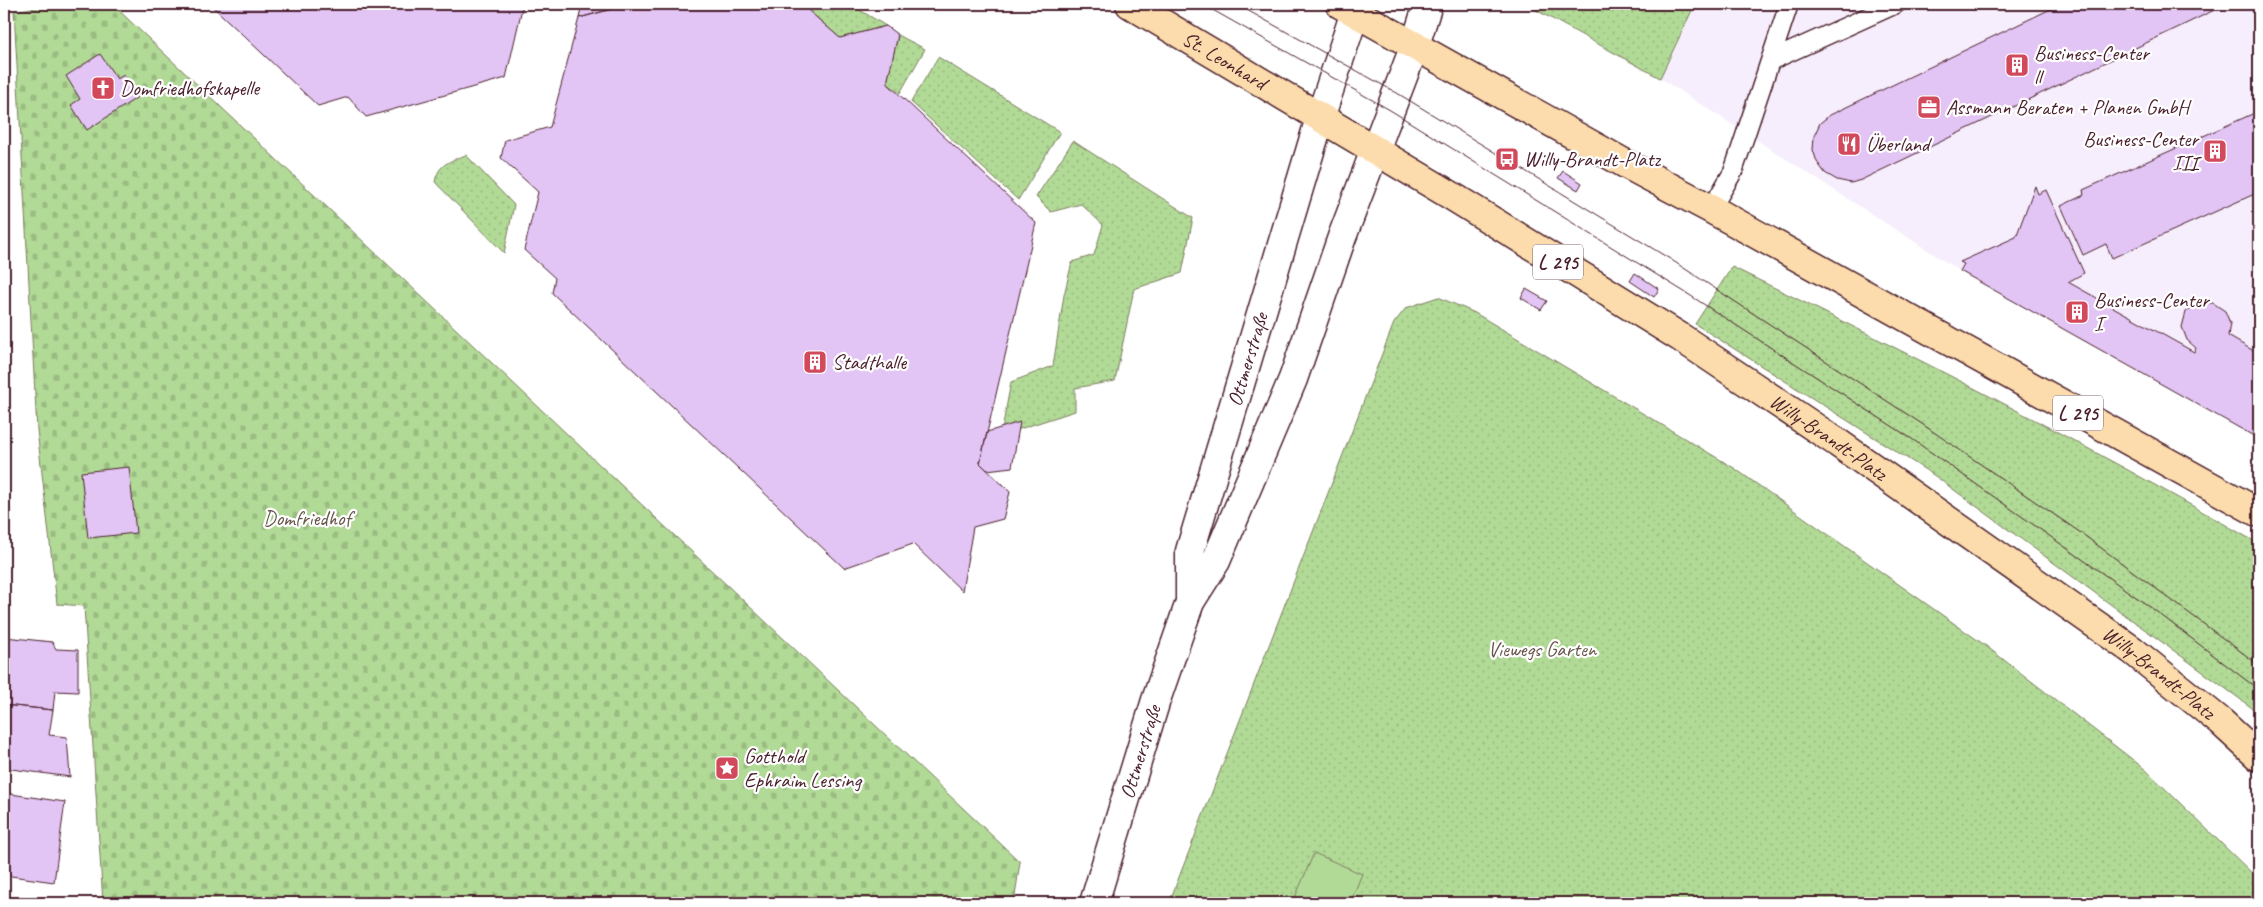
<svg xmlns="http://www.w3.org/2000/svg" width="2263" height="907" font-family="Caveat,sans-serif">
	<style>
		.built { fill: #f6eefc }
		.grass { fill: url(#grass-dots); stroke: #7e7c60 }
		.cemetery { fill: url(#cemetery-stones); stroke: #7e7c60 }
		.pitch { fill: #b1da96; stroke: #7e7c60 }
		.building { fill: #e2c5f4; stroke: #4a1f2b }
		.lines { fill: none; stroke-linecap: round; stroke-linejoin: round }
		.service-casing { stroke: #4a1f2b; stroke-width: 21 }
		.tertiary-casing { stroke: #4a1f2b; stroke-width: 31 }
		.secondary-casing { stroke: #4a1f2b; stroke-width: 31 }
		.primary-casing { stroke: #4a1f2b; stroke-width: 31 }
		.service { stroke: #fff; stroke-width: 18 }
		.tertiary { stroke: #fff; stroke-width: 28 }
		.secondary { stroke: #fff; stroke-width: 28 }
		.primary { stroke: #fcdcac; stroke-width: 28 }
		.tram { stroke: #4a1f2b; stroke-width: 1 }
		.labels { text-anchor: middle; stroke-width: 4.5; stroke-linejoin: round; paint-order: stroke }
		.shield { fill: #fff; stroke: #80626b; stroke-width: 1 }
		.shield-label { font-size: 20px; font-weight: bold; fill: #4a1f2b }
		.poi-label { font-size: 21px; fill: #4a1f2b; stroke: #fff; text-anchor: start }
		.street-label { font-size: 21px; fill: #4a1f2b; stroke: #fff }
		.park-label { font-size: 21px; fill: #69574b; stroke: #fff }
	</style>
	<defs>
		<pattern id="grass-dots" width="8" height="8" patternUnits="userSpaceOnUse" patternTransform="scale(1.25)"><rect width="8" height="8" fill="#b1da96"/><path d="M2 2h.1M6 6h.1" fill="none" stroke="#9abb81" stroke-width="1.8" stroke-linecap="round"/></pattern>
		<pattern id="cemetery-stones" width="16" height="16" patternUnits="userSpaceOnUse" patternTransform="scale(1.25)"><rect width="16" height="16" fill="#b1da96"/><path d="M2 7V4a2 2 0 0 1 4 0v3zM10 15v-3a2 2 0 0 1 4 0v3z" fill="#9abb81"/></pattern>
	</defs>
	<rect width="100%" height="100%" fill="#fff"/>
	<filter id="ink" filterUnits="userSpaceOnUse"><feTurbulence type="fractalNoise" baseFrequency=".02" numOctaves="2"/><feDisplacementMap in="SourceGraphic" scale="10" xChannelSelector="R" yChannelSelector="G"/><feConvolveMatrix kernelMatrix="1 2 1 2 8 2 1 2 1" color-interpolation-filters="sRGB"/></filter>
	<g filter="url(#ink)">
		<path class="built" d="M 1695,4 L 2259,4 L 2259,439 L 1960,271 L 1660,78 Z"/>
		<path class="grass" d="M 801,4 L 850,4 L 886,26 L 840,38 Z
			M 1525,4 L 1695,4 L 1660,78 Z
			M 898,35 L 925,49 L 900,93 L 887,83 Z
			M 938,57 L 1060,132 L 1018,200 L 911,102 Z
			M 1073,141 L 1193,218 L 1182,273 L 1134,289 L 1115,381 L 1075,388 L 1075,411 L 1001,435 L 1011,382 L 1053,366 L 1064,295 L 1072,262 L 1094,255 L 1103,225 L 1081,204 L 1051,212 L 1036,197 Z
			M 466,155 L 514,205 L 504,253 L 435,182 C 438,164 450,161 466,155 Z
			M 1732,267 C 1911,354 2087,444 2259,544 L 2259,713 L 1935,476 L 1695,324 Z
			M 1438,297 L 1475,313 L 1734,468 L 1986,646 L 2146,770 L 2259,880 L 2259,903 L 1169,903 L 1394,323 L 1406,308 Z"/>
		<path class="cemetery" d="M 58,4 L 112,4 L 1020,862 L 1014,903 L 103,903 L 84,606 L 57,604 L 37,430 L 14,11 Z"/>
		<path class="pitch" d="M 1314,853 L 1362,874 L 1350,903 L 1302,903 L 1294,900 Z"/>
		<path class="building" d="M 210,4 L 523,4 L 506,78 L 366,117 L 348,97 L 318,106 Z
			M 582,4 L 630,4 L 579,18 Z
			M 630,4 L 801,4 L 840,38 L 886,26 L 898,35 L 887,83 L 1036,223 L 980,463 L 1010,492 L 1003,519 L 973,527 L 962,591 L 913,544 L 844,568 L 552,293 L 555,278 L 524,250 L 538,192 L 501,158 L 505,140 L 550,127 L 579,18 Z
			M 2061,4 L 2227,4 L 1861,180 L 1851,183 L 1837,180 L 1825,173 L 1817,162 L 1813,150 L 1814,136 L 1820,123 L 1830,115 Z
			M 100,54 L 117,79 L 124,75 L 138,97 L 87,130 L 71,105 L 80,99 L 66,76 Z
			M 2259,111 L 2259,192 L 2112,258 L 2106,244 L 2083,255 L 2061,206 L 2084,195 L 2083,190 Z
			M 1563,171 L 1582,183 L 1578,190 L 1558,178 Z
			M 2035,186 L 2038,194 L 2046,190 L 2084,273 L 2068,282 L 2194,352 L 2196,348 L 2187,340 L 2182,327 L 2186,312 L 2198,303 L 2213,303 L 2225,311 L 2230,323 L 2228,336 L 2259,354 L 2259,439 L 1960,271 L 1964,264 L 1960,262 L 2016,237 Z
			M 1635,273 L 1659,289 L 1654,297 L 1630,281 Z
			M 1526,289 L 1547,301 L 1541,310 L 1521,298 Z
			M 1020,422 L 1012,467 L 987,470 L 980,463 L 987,432 Z
			M 129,467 L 136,533 L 88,538 L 81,472 Z
			M 5,637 L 52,642 L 56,649 L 78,650 L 78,692 L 55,691 L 53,710 L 4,705 Z
			M 4,705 L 53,710 L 49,735 L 67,737 L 70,777 L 4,768 Z
			M 4,793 L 65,802 L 54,882 L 4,875 Z
			M 4,898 L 45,903 L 4,903 Z"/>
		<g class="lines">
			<g class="service-casing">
				<path id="service" d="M 1772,60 L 1896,4
					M 1711,209 L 1733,172 L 1789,4"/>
			</g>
			<g class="tertiary-casing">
				<g id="tertiary">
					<path id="s1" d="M 1190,602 L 1190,551 L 1320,118 L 1355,12"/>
					<path id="s2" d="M 1094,903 L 1156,700 L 1190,602 L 1216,561 L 1293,379 L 1342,237 L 1415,45"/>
				</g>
			</g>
			<g class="secondary-casing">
				<path id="secondary" d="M 1415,45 L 1428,4"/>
			</g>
			<g class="primary-casing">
				<g id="primary">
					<path id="s3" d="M 1130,4 L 1447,193 L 1680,337 L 1838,443 L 2132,650 L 2221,722 L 2259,757"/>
					<path d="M 1340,4 L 1624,163 L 1711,209 L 2259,513"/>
				</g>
			</g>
			<use href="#service" class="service"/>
			<use href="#tertiary" class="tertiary"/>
			<use href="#secondary" class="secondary"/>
			<use href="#primary" class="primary"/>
			<path class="tram" d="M 1202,4 L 1390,110 L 1691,296 L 1912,439 L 2153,609 L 2259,690
				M 1236,4 L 1397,93 L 1670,259 L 1919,422 L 2081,533 L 2259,665"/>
		</g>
	</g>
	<defs>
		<g id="building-square" transform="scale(1.25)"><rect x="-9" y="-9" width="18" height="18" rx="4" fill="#d1495b" stroke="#fff"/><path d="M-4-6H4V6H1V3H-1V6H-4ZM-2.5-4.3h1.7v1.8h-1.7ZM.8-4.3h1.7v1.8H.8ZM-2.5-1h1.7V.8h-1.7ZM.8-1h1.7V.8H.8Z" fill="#fff"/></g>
		<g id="church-square" transform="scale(1.25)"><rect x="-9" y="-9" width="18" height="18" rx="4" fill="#d1495b" stroke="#fff"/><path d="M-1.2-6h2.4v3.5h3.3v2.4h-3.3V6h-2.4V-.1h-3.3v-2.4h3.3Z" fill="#fff"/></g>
		<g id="office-square" transform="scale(1.25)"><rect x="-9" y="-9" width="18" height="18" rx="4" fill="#d1495b" stroke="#fff"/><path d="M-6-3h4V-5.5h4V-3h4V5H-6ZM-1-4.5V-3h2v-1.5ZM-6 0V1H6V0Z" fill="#fff"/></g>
		<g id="restaurant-square" transform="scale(1.25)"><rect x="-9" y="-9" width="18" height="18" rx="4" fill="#d1495b" stroke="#fff"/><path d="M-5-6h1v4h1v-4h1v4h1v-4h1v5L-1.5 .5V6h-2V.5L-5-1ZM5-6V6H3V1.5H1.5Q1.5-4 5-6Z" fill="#fff"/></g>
		<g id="bus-square" transform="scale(1.25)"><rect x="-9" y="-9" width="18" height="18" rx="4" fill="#d1495b" stroke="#fff"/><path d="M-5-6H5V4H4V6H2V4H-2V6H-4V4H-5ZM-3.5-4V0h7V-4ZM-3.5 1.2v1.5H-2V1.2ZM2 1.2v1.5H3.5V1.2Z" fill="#fff"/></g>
		<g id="sight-square" transform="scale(1.25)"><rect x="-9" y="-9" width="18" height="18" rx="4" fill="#d1495b" stroke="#fff"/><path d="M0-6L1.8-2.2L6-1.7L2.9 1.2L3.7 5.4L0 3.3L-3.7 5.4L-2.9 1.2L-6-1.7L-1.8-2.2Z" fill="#fff"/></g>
	</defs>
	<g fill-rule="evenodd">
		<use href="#building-square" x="2017" y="65"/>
		<use href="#church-square" x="103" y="88"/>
		<use href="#office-square" x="1929" y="107"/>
		<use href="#restaurant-square" x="1849" y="144"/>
		<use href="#building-square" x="2215" y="151"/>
		<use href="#bus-square" x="1507" y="159"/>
		<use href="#building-square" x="2077" y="312"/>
		<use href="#building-square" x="815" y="362"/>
		<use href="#sight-square" x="727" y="768"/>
	</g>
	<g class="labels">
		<g class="shield">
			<rect x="1533" y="244.5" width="50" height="35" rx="4"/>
			<rect x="2053" y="395.5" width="50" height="35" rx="4"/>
		</g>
		<g class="shield-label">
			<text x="1558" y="269">L 295</text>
			<text x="2078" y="420">L 295</text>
		</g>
		<g class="poi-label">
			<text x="2034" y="60">Business-Center<tspan x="2034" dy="24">ll</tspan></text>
			<text x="120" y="95">Domfriedhofskapelle</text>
			<text x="1946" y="114">Assmann Beraten + Planen GmbH</text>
			<text x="2198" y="146" text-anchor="end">Business-Center<tspan x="2198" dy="24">III</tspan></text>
			<text x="1866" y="151">Überland</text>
			<text x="1524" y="166">Willy-Brandt-Platz</text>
			<text x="2094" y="307">Business-Center<tspan x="2094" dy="24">I</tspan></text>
			<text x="832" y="369">Stadthalle</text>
			<text x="744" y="763">Gotthold<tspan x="744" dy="24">Ephraim Lessing</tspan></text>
		</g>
		<g class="street-label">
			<text dy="7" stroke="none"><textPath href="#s3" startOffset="110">St. Leonhard</textPath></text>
			<text dy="7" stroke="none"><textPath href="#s1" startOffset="251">Ottmerstraße</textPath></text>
			<text dy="7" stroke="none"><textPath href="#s3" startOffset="822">Willy-Brandt-Platz</textPath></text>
			<text dy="7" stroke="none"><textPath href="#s3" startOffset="1228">Willy-Brandt-Platz</textPath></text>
			<text dy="7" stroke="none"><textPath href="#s2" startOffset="158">Ottmerstraße</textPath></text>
		</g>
		<g class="park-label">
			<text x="307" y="525">Domfriedhof</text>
			<text x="1542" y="656">Viewegs Garten</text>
		</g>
	</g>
	<rect width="2263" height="907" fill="none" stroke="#fff" stroke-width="20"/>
	<rect x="10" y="10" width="2243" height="887" fill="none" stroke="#4a1f2b" stroke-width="2" filter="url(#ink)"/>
</svg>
